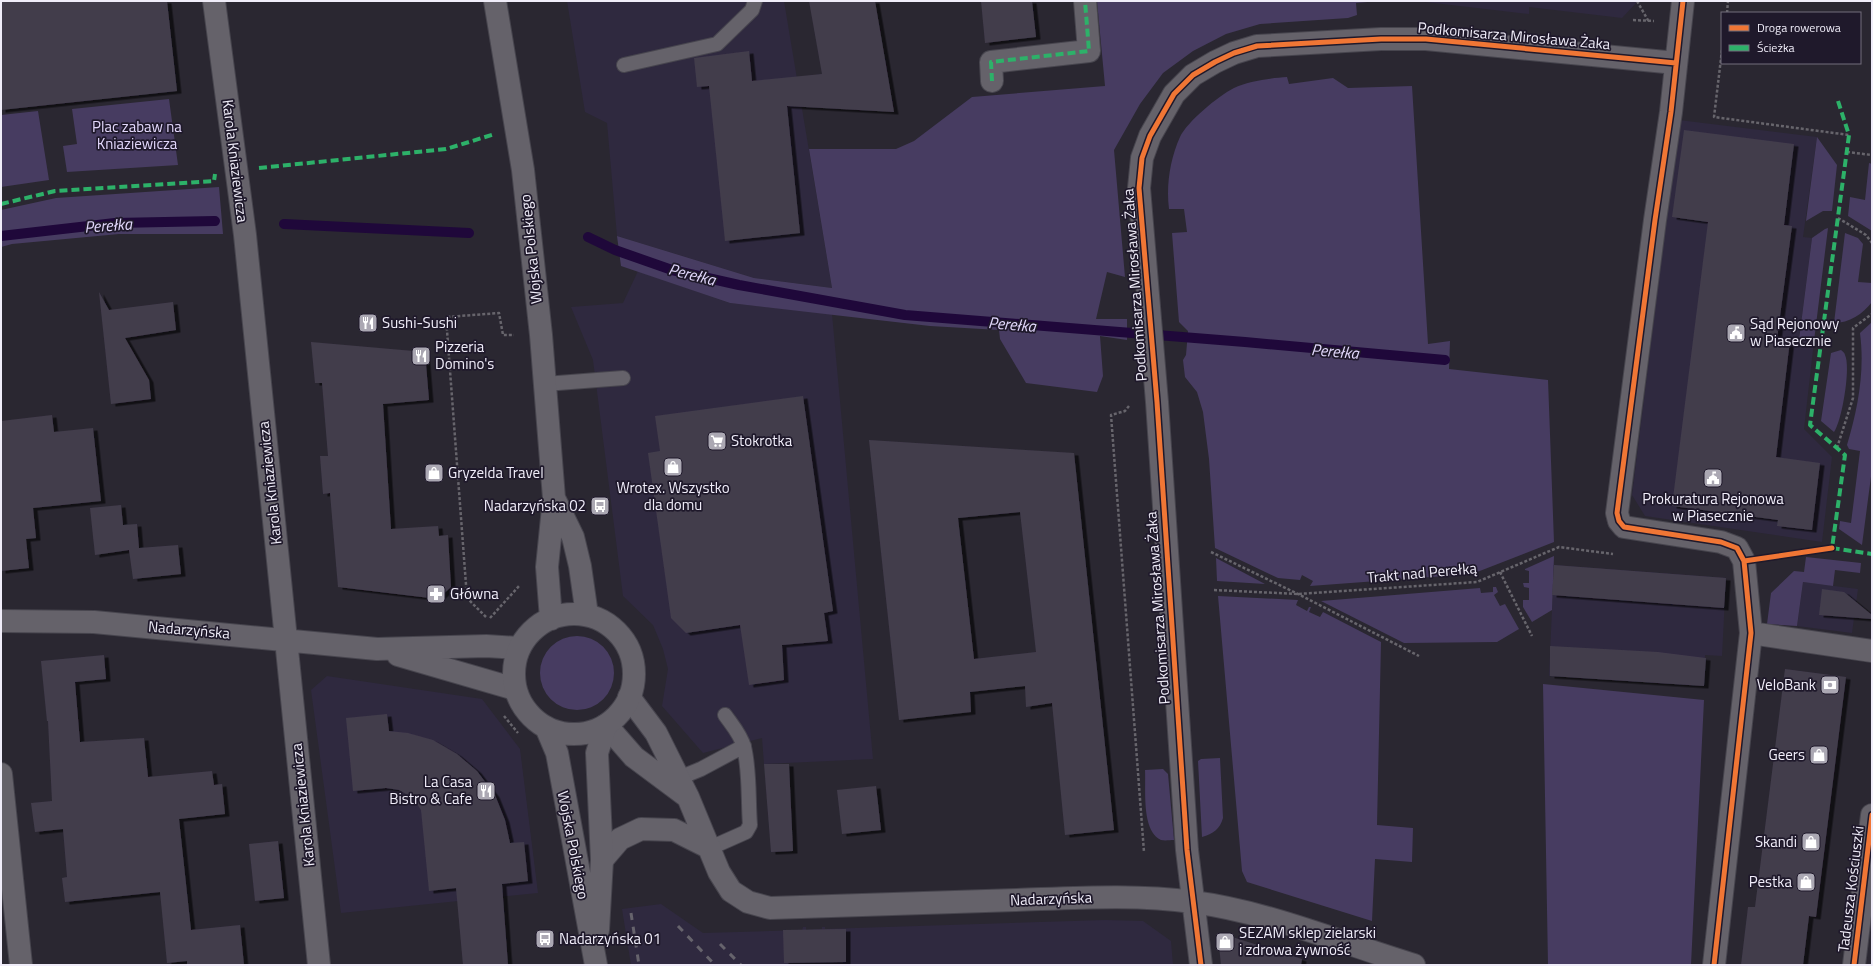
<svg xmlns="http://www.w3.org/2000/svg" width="1873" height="966" font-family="'Titillium Web',sans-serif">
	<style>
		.built { fill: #2f293f }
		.green { fill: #473c61 }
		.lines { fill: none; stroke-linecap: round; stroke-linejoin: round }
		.stream { stroke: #1f083a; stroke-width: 10 }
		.building { fill: #423c4c; fill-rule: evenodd; filter: url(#shadow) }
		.service-casing { stroke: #47454e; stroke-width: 16 }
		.minor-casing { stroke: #47454e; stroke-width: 24 }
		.tertiary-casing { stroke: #47454e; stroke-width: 24 }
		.path { stroke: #67656c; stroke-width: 2.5; stroke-dasharray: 3 2; stroke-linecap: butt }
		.service { stroke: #65626a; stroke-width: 14 }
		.minor { stroke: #65626a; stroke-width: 22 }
		.tertiary { stroke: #65626a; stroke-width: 22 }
		.rail { stroke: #66636c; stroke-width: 3; stroke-dasharray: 7 7; stroke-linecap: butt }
		.quiet { stroke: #2db169; stroke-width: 4; stroke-dasharray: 8 4; stroke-linecap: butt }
		.cycleway-casing { stroke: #1f192b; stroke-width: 8 }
		.cycleway { stroke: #f07635; stroke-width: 5 }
		.labels { text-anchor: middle; stroke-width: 3.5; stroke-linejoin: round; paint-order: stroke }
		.street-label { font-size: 15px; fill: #f0edf9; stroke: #1f192b }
		.park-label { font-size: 15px; fill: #e2d7fb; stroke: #1f192b }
		.poi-label { font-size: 15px; fill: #f0edf9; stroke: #1f192b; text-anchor: start }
		.water-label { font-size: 16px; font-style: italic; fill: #e2d8fc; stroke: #1f192b }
	</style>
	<defs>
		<filter id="shadow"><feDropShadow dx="4.5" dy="2.5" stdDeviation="0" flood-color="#0009"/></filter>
	</defs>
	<rect width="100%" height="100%" fill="#2a2731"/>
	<path class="built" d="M 567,1 L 784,1 L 832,288 L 754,278 L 617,236 L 607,123 L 585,112 Z
		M 1417,1 L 1638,1 L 1622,18 L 1529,7 L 1529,14 Z
		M 1679,120 L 1817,137 L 1803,237 L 1812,238 L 1799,339 L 1814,341 L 1804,429 L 1832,457 L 1822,542 L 1645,516 L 1632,495 Z
		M 638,271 L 730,303 L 832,314 L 873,759 L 764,764 L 762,738 L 703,753 L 662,706 L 668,669 L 663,649 L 653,625 L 623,596 L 593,360 L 571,307 L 623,303 Z
		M 1554,565 L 1726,578 L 1722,656 L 1705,655 L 1704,686 L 1549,676 Z
		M 1803,582 L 1858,589 L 1852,633 L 1797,626 Z
		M 327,676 L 482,699 L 520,749 L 538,893 L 341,913 L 311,690 Z
		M 661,904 L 703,933 L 802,930 L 803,927 L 806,927 L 806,930 L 822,929 L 822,927 L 825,927 L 825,929 L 1105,920 L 1143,921 L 1171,941 L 1173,965 L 631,965 L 622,909 Z"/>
	<path class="green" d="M 1097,1 L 1379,1 L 1356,3 L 1357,15 L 1348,18 L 1260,24 L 1226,34 L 1193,51 L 1163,73 L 1140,104 L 1114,150 L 1125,277 L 1107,272 L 1096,319 L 1127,319 L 1127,340 L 1100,336 L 1103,376 L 1097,392 L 1026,383 L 1000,339 L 999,330 L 930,326 L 730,303 L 621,266 L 617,236 L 754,278 L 832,288 L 809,149 L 896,149 L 914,141 L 972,97 L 1105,86 Z
		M 1287,77 L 1289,84 L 1333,78 L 1348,88 L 1412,86 L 1428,344 L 1450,341 L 1449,369 L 1548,380 L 1554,542 L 1472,574 L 1310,586 L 1313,581 L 1302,575 L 1300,580 L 1278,578 L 1215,548 L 1209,459 L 1203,412 L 1197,392 L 1185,377 L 1183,360 L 1186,355 L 1188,331 L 1179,322 L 1172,233 L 1187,232 L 1184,209 L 1169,209 C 1166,186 1170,159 1180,137 C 1187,122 1218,96 1234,88 C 1248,81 1271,78 1287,77 Z
		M 169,99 L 178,165 L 67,172 L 63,146 L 77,144 L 72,109 Z
		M 38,111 L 49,180 L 1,187 L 1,115 Z
		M 1817,137 L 1837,165 L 1832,211 L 1823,211 L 1806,221 Z
		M 1869,163 L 1872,164 L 1872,231 L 1848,216 L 1850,197 L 1865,200 Z
		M 219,187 L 223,234 L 119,234 L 12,244 L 1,247 L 1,210 L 56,198 Z
		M 1828,228 L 1814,341 L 1799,340 L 1812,238 L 1825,229 Z
		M 1845,233 L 1858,238 L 1863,244 L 1858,282 L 1872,283 L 1872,302 C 1863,314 1849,323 1834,323 Z
		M 1872,322 L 1872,469 L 1862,545 L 1839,529 L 1840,521 L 1851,523 L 1860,451 L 1849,449 L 1847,445 C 1858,408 1865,371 1860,333 Z
		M 1841,350 C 1843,352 1845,353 1845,355 C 1851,367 1842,421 1834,432 L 1821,421 L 1831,353 Z
		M 1554,556 L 1552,610 L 1532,622 L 1523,607 L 1523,600 L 1529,600 L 1529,588 L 1524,587 L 1523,583 L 1529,583 L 1529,571 L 1525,570 L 1525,569 Z
		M 1806,557 L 1861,563 L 1860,573 L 1835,570 L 1833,586 L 1803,582 L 1797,626 L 1767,624 L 1771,593 L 1794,571 L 1804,572 Z
		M 1216,558 L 1265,584 L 1217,581 Z
		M 1493,587 L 1496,587 L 1498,592 L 1494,595 L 1500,606 L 1505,604 L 1519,629 L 1497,642 L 1404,643 L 1321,601 L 1480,588 L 1481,593 L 1493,592 Z
		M 1218,596 L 1298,600 L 1296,605 L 1307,611 L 1309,607 L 1311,607 L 1309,612 L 1320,617 L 1323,612 L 1381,642 L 1377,825 L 1413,828 L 1412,862 L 1375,859 L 1372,921 L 1247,882 L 1242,871 Z
		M540 673a37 37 0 1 1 74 0a37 37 0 1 1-74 0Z
		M 1543,684 L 1704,700 L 1691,965 L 1548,965 Z
		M 1220,758 L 1223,818 C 1220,829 1213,834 1202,837 L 1198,761 L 1201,759 Z
		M 1163,769 L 1168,774 L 1174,840 C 1170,840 1165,841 1161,840 C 1141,831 1146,789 1145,770 Z"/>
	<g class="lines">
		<path class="stream" d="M 284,224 L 469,233
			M 1,236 L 115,223 L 215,221
			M 588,237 L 615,250 L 672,270 L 739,285 L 905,315 L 1245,342 L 1445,360"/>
	</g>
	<path class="building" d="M 1,1 L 167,1 L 177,91 L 1,110 Z
		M 809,1 L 875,1 L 894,112 L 787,106 L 800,233 L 725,241 L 709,86 L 697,87 L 694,58 L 749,51 L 752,81 L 822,74 Z
		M 981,1 L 1032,1 L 1036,37 L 985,43 Z
		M 1684,130 L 1794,144 L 1784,225 L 1792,226 L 1777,339 L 1790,340 L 1776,457 L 1820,463 L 1812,530 L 1777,526 L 1778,520 L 1672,506 L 1708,222 L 1672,217 Z
		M 99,292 L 109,310 L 173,302 L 176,330 L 125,338 L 149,380 L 151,399 L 111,404 Z
		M 311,342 L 425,352 L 429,400 L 383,404 L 391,529 L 438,526 L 439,536 L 448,535 L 451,587 L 438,599 L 338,587 L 330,493 L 323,494 L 320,456 L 328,456 L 322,383 L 315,383 Z
		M 803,396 L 833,611 L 824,613 L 828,641 L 782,645 L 784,680 L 749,685 L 740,625 L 686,633 L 671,618 L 648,453 L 660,451 L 655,416 Z
		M 52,415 L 54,432 L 93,428 L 101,501 L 33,508 L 36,538 L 26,539 L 29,568 L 1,571 L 1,421 Z
		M 869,440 L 1074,453 L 1114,830 L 1065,835 L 1052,703 L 1026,707 L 1025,686 L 970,692 L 971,712 L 899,720 ZM 1020,512 L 1036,652 L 974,659 L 958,518 Z
		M 121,505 L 123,525 L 137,524 L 139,548 L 178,545 L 181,574 L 133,579 L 129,550 L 95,555 L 90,508 Z
		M 1554,565 L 1726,578 L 1724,608 L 1552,595 Z
		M 1822,589 L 1844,592 L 1872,615 L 1872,619 L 1819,615 Z
		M 1550,646 L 1658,652 L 1706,658 L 1704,686 L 1550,676 Z
		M 104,655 L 106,679 L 75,682 L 80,742 L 144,738 L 148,777 L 212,771 L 214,785 L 222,784 L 225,814 L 179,819 L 191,930 L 240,925 L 244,965 L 187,965 L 187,961 L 167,963 L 160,892 L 65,902 L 62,878 L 67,877 L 63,829 L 35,832 L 31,803 L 52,801 L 48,721 L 47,721 L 41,661 Z
		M 1785,669 L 1846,677 L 1816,917 L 1809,916 L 1803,965 L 1741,965 L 1748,907 L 1755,907 Z
		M 387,714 L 389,731 L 408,733 L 433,740 L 457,754 L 477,771 L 495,795 L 505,820 L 510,843 L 524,842 L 528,881 L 502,884 L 508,965 L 463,965 L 456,888 L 429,891 L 421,810 L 413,798 L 399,790 L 386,788 L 353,791 L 346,718 Z
		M 764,764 L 789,764 L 793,851 L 771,852 Z
		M 876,786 L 881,830 L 842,834 L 837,790 Z
		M 278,841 L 284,898 L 255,901 L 249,844 Z
		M 846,929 L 846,962 L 784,963 L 783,930 Z
		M 1229,936 L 1302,959 L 1301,965 L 1221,965 L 1219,945 Z"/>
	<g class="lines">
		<g class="service-casing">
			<path id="service" d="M 624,65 L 717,44 L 752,10 L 755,1
				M 545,384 L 623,378
				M 679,778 L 701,769 L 744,746
				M 710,848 L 746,832 L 750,825 C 748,800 750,772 744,747 C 741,735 732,725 725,715"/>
		</g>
		<g class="minor-casing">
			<path id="minor" d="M 214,1 L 245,235 L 319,965
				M 1683,1 L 1671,112 L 1655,220 L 1617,513 L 1619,521 L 1624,527 L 1721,542 L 1737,548 L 1744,561 L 1751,633 L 1714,965
				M 992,81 L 991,62 L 1089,51 L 1085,1
				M 1,621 L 94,622 L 377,649 L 486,646 L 519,648
				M 1751,633 L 1872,651
				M 398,655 L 515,689
				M 629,697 L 656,733 L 688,797 L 719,872 L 731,891 L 748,902 L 770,908 C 852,906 934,903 1016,900 C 1075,898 1135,894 1193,902 C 1269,912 1341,943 1414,965
				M 606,725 L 634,757 L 685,795
				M 1,774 L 21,965
				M 602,860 L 620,839 L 641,829 L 674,830 L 710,848
				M 1201,965 L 1187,850 L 1157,402 L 1139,188 L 1142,158 L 1150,136 L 1174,94 L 1193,75 L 1215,62 L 1234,53 L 1257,46 L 1381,39 L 1426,39 L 1676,63
				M 1854,965 L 1872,815"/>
		</g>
		<g class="tertiary-casing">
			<path id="tertiary" d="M 495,1 L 523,170 L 541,335 L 554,498 L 547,567 L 551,619
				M 554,498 L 573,537 L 580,566 L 587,615
				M514 674a60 60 0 1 1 120 0a60 60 0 1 1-120 0Z
				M 546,727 L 557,753 L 596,965
				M 598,930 L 602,860 L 597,753 L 606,725"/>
		</g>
		<path class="path" d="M 1637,1 L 1649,22
			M 1727,13 L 1728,1
			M 1633,20 L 1654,21
			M 1722,50 L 1714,117 L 1849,135
			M 1847,152 L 1872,155
			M 1838,218 L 1866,235 L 1872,243
			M 1129,406 L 1125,411 L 1111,415 L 1144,852
			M 1837,448 L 1853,398 L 1853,328 L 1872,314
			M 1871,511 L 1872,511
			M 1211,552 L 1298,594 L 1419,656
			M 1500,572 L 1532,636
			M 1214,590 L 1298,594 L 1477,582 L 1559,547 L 1613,554
			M 486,617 L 467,598 L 446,317 L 499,313 L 503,335 L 514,335
			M 490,618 L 520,585
			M 504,716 L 518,733"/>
		<use href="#service" class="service"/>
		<use href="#minor" class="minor"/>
		<use href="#tertiary" class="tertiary"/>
		<path class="rail" d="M 631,913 L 639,965
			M 678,926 L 715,965
			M 720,944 L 741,965"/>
		<path class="quiet" d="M 992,81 L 991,62 L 1089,51 L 1085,1
			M 1838,101 L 1849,135 L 1810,425 L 1845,455 L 1832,548 L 1872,554
			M 259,168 L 446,149 L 495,134
			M 1,204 L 55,191 L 214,181 L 215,174"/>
		<g class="cycleway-casing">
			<path id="cycleway" d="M 1683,1 L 1671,112 L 1655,220 L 1617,513 L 1619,521 L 1624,527 L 1721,542 L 1737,548 L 1744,561 L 1751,633 L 1714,965
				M 1744,561 L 1832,548
				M 1201,965 L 1187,850 L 1157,402 L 1139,188 L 1142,158 L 1150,136 L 1174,94 L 1193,75 L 1215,62 L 1234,53 L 1257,46 L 1381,39 L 1426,39 L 1676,63
				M 1854,965 L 1872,815"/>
		</g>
		<use href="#cycleway" class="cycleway"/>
	</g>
	<defs>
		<g id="restaurant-square" transform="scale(1)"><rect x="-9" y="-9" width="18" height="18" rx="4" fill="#aba8b3" stroke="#1f192b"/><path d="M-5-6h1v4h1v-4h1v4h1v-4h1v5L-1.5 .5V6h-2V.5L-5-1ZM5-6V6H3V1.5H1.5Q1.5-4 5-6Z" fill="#fff"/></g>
		<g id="civic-square" transform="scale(1)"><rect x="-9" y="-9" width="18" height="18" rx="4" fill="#aba8b3" stroke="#1f192b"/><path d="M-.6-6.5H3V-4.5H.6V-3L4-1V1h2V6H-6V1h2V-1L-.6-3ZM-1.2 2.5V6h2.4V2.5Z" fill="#fff"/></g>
		<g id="supermarket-square" transform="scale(1)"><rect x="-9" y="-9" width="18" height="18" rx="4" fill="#aba8b3" stroke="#1f192b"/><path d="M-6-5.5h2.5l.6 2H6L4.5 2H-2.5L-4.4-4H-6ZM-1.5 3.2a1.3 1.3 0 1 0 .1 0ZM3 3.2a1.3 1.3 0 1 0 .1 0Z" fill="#fff"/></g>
		<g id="shop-square" transform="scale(1)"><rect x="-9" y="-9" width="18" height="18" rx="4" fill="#aba8b3" stroke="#1f192b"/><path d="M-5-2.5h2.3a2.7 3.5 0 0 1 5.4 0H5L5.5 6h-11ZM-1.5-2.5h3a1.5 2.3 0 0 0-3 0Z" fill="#fff"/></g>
		<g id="bus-square" transform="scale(1)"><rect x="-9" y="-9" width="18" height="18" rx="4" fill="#aba8b3" stroke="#1f192b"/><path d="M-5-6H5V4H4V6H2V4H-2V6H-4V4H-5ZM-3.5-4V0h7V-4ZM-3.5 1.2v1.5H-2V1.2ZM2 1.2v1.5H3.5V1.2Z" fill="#fff"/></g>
		<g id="pharmacy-square" transform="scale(1)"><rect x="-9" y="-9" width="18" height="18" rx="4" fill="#aba8b3" stroke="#1f192b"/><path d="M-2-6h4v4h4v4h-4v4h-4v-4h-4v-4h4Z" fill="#fff"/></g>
		<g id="bank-square" transform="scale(1)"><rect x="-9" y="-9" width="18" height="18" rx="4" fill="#aba8b3" stroke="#1f192b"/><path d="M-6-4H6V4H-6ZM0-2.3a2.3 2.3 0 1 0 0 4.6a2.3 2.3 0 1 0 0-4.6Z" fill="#fff"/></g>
	</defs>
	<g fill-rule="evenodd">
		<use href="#restaurant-square" x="368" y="323"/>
		<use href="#civic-square" x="1736" y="333"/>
		<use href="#restaurant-square" x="421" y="356"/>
		<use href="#supermarket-square" x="717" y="441"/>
		<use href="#shop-square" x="673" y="467"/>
		<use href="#shop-square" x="434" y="473"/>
		<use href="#civic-square" x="1713" y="478"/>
		<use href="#bus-square" x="600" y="506"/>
		<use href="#pharmacy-square" x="436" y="594"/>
		<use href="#bank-square" x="1830" y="685"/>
		<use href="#shop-square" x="1819" y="755"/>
		<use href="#restaurant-square" x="486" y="791"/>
		<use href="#shop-square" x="1811" y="842"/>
		<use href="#shop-square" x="1806" y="882"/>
		<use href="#bus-square" x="545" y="939"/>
		<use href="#shop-square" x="1225" y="942"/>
	</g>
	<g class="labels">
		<g class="street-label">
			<text transform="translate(1514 36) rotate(5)" y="5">Podkomisarza Mirosława Żaka</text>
			<text transform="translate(235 161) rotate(83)" y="5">Karola Kniaziewicza</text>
			<text transform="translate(531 249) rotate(-96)" y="5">Wojska Polskiego</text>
			<text transform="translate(1135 285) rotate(-94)" y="5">Podkomisarza Mirosława Żaka</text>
			<text transform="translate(270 483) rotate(-96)" y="5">Karola Kniaziewicza</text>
			<text transform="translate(1422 573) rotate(-5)" y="5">Trakt nad Perełką</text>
			<text transform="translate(1158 608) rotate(-94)" y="5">Podkomisarza Mirosława Żaka</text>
			<text transform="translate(189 630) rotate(5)" y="5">Nadarzyńska</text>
			<text transform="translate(303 805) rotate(-96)" y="5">Karola Kniaziewicza</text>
			<text transform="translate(573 845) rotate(79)" y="5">Wojska Polskiego</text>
			<text transform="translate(1851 889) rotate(-83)" y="5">Tadeusza Kościuszki</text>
			<text transform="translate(1051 899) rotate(-2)" y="5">Nadarzyńska</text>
		</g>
		<g class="park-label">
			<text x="137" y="132">Plac zabaw na<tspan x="137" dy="17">Kniaziewicza</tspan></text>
		</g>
		<g class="poi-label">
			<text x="382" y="328">Sushi-Sushi</text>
			<text x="1750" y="329">Sąd Rejonowy<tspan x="1750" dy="17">w Piasecznie</tspan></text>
			<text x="435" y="352">Pizzeria<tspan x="435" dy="17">Domino's</tspan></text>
			<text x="731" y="446">Stokrotka</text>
			<text x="448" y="478">Gryzelda Travel</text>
			<text x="673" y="493" text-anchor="middle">Wrotex. Wszystko<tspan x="673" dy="17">dla domu</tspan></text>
			<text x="1713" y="504" text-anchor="middle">Prokuratura Rejonowa<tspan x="1713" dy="17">w Piasecznie</tspan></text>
			<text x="586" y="511" text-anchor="end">Nadarzyńska 02</text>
			<text x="450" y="599">Główna</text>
			<text x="1816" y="690" text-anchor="end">VeloBank</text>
			<text x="1805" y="760" text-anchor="end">Geers</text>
			<text x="472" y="787" text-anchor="end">La Casa<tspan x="472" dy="17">Bistro &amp; Cafe</tspan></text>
			<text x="1797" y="847" text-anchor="end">Skandi</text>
			<text x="1792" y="887" text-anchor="end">Pestka</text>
			<text x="1239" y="938">SEZAM sklep zielarski<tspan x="1239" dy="17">i zdrowa żywność</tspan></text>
			<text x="559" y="944">Nadarzyńska 01</text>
		</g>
		<g class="water-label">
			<text transform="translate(108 225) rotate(-4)" y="6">Perełka</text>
			<text transform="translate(692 274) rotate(14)" y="6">Perełka</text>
			<text transform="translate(1012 324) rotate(5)" y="6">Perełka</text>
			<text transform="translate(1335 351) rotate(5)" y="6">Perełka</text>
		</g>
	</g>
	<rect width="1873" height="966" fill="none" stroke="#f0edf9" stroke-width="4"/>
	<rect x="1721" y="12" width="140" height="52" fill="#1f192b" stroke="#736e7d"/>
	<rect x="1729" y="25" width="20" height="6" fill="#f07635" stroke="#736e7d"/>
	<text x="1757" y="32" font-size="12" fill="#f0edf9">Droga rowerowa</text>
	<rect x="1729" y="45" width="20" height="6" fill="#2db169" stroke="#736e7d"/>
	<text x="1757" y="52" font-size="12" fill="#f0edf9">Ścieżka</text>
</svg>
